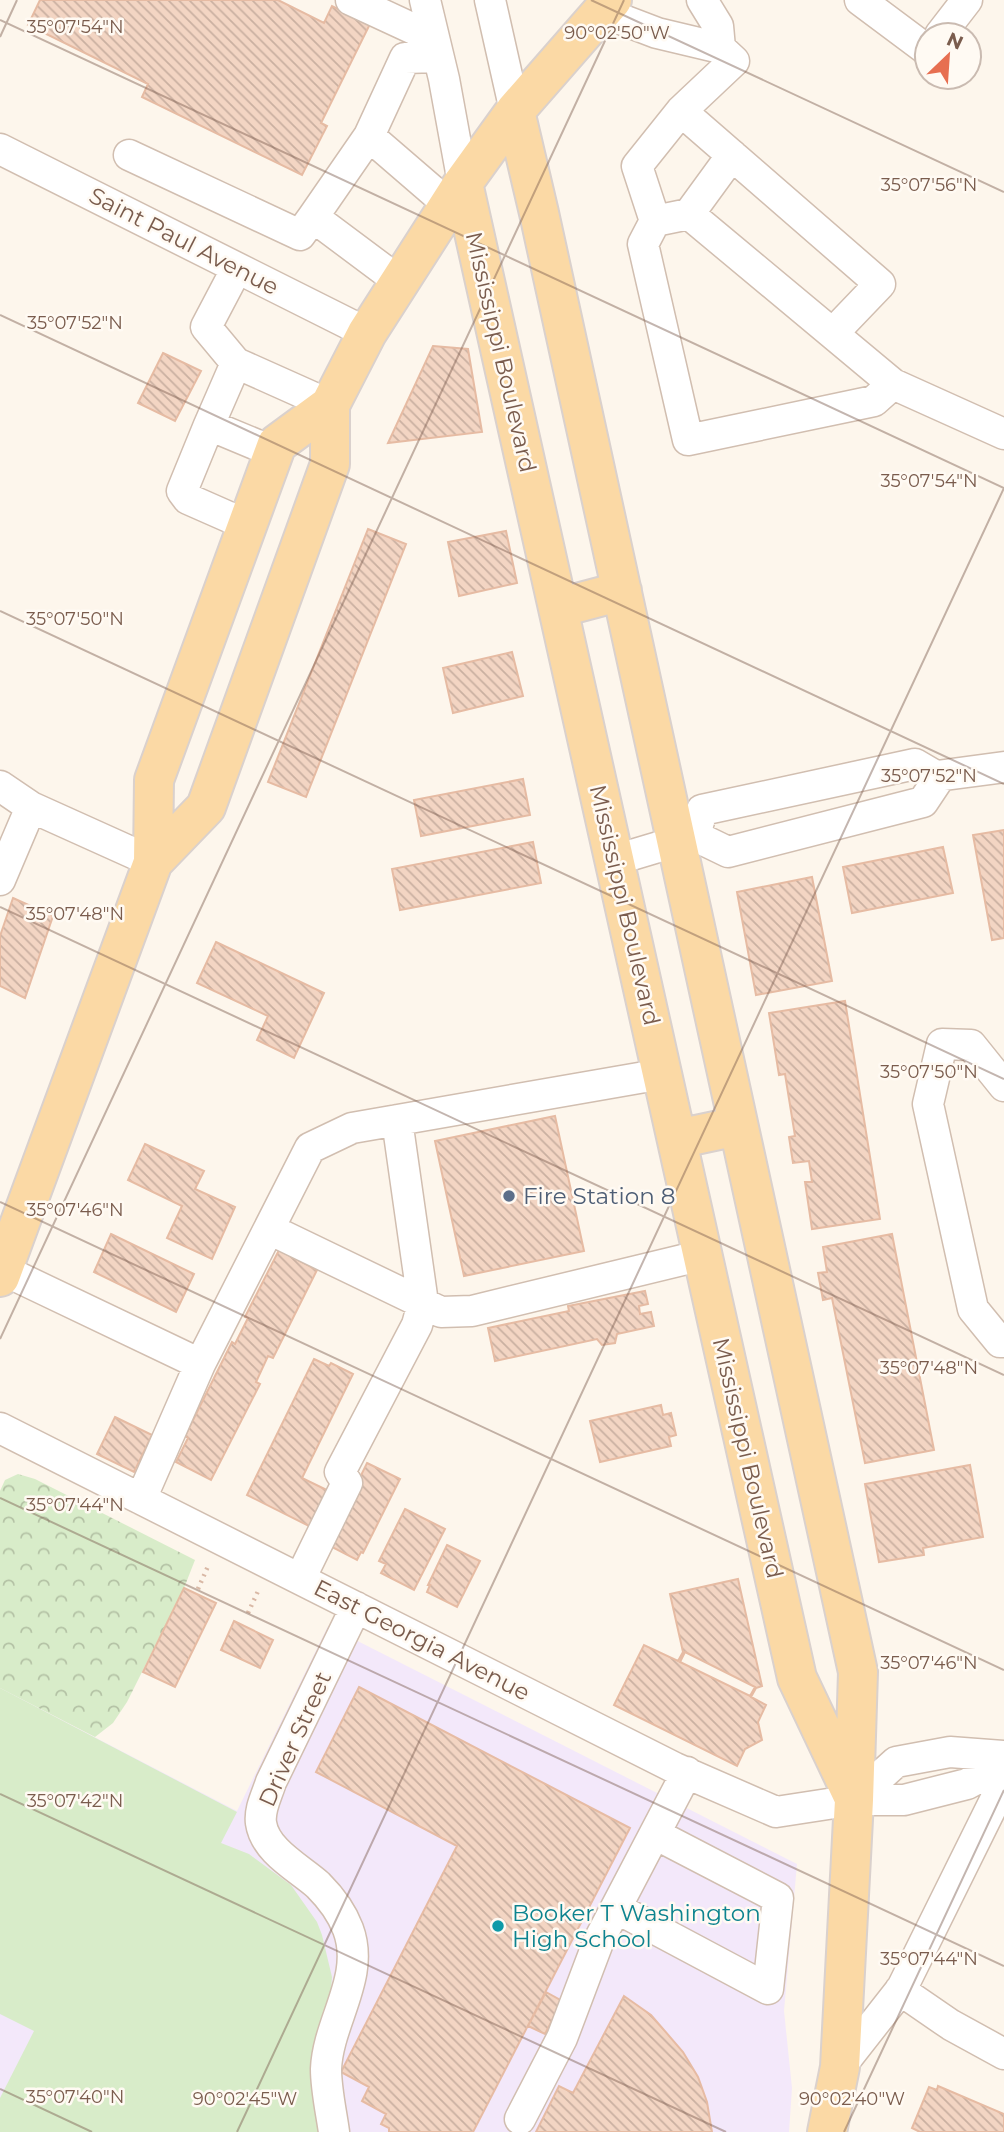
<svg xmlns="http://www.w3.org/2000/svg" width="1004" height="2132" font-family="Montserrat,sans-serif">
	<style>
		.education { fill: #f3e8fa }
		.grass { fill: #d8ecc9 }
		.park { fill: url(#park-crowns) }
		.building { fill: url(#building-back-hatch); stroke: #e6bba3; stroke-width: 2; fill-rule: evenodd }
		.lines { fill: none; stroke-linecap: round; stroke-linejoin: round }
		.minor-casing { stroke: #d1beb0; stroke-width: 33 }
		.major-casing { stroke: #dad1cd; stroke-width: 42 }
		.path { stroke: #d9b8a5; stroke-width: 4.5; stroke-dasharray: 2 5; stroke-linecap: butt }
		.minor { stroke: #fff; stroke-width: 30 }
		.major { stroke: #fbd9a5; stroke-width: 38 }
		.ticks { fill: none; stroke: #7a5c4d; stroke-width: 2; stroke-opacity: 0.45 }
		.service-dot { fill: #5c6f8a; stroke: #fffaf3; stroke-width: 2.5 }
		.culture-dot { fill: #0f9aa8; stroke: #fffaf3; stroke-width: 2.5 }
		.labels { text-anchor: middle; stroke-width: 5; stroke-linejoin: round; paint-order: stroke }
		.street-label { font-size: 23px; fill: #7a5c4d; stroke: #fffaf3 }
		.service-label { font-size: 23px; fill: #4e5e75; stroke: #fffaf3; text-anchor: start }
		.culture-label { font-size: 23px; fill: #0d838f; stroke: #fffaf3; text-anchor: start }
		.ticks-label { font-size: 18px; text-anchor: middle; fill: #7a5c4d; stroke: #fffaf3; stroke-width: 5; stroke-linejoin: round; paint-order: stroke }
	</style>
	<defs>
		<pattern id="park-crowns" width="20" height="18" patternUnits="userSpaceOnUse" patternTransform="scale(1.75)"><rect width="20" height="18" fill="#d8ecc9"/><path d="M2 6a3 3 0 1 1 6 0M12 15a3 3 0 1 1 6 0" fill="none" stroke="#b4c2a5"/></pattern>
		<pattern id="building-back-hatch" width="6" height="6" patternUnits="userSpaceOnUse" patternTransform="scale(1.75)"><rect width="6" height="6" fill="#f3d5c3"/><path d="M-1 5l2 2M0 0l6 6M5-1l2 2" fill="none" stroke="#cab0a1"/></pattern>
	</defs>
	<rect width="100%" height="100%" fill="#fdf6ec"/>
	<path class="education" d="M 328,1626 L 797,1864 L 784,2011 L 792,2088 L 789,2132 L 0,2132 L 0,1688 L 237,1811 Z"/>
	<path class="grass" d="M 0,1688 L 237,1812 L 221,1843 L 249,1854 L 291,1885 L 317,1922 L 322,1935 L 332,1977 L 320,2132 L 0,2132 L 0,2098 L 34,2031 L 0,2014 Z"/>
	<path class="park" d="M 18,1474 L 35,1479 L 195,1560 L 184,1588 L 127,1702 L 113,1723 L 95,1737 L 0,1688 L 0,1491 L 5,1480 Z"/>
	<path class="building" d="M 40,0 L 278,0 L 324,23 L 332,6 L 370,24 L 321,123 L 327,126 L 302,175 L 142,97 L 148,84 L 28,25 Z
		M 433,346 L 468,349 L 482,432 L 388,443 Z
		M 163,353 L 201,371 L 175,421 L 138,403 Z
		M 368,529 L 406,544 L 306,797 L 268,782 Z
		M 506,531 L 517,583 L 459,596 L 448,542 Z
		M 512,652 L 523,696 L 453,713 L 443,668 Z
		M 523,779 L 530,815 L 421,836 L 414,800 Z
		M 1004,830 L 1004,938 L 992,940 L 973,835 Z
		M 533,842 L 541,883 L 400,910 L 392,869 Z
		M 943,847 L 953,893 L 852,913 L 843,867 Z
		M 812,877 L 832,981 L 756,995 L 737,892 Z
		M 13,898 L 53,916 L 25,998 L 0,986 L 0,936 Z
		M 216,942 L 324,993 L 294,1058 L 257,1040 L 268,1016 L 197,983 Z
		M 845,1001 L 880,1219 L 812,1229 L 805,1182 L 812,1182 L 809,1161 L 793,1163 L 789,1137 L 795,1136 L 785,1074 L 779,1075 L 769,1013 Z
		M 555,1116 L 584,1251 L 464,1276 L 435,1141 Z
		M 145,1144 L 204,1171 L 195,1189 L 235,1207 L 212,1259 L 167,1238 L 182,1206 L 128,1180 Z
		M 111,1234 L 194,1274 L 176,1312 L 94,1272 Z
		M 892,1234 L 934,1450 L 865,1463 L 832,1298 L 823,1300 L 818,1273 L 827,1272 L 823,1247 Z
		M 279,1250 L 317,1270 L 273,1358 L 268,1356 L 256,1382 L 260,1384 L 211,1480 L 176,1462 L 188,1438 L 185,1436 L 232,1342 L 235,1344 L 248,1318 L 245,1317 Z
		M 645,1291 L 648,1304 L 639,1306 L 640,1314 L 651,1312 L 654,1326 L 617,1334 L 615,1343 L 602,1345 L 597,1339 L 495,1361 L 488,1328 L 569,1311 L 568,1306 Z
		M 314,1359 L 329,1366 L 331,1363 L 353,1374 L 302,1478 L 335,1494 L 317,1530 L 247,1495 Z
		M 661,1405 L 663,1415 L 671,1413 L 676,1435 L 669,1437 L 671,1446 L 600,1462 L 590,1421 Z
		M 115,1417 L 152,1435 L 134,1472 L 97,1454 Z
		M 367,1463 L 400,1479 L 363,1553 L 361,1552 L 357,1560 L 330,1546 L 331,1537 Z
		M 970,1465 L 983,1537 L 923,1548 L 924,1555 L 879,1562 L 865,1484 Z
		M 405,1509 L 445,1529 L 414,1590 L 381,1573 L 386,1564 L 379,1561 Z
		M 447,1545 L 480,1561 L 457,1607 L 427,1592 L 430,1585 L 428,1585 Z
		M 738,1579 L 762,1686 L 756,1688 L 751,1697 L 766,1705 L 758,1722 L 762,1740 L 745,1749 L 737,1766 L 614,1705 L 644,1645 L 678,1661 L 683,1652 L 670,1594 ZM 685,1652 L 755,1687 L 750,1696 L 680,1662 Z
		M 184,1588 L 216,1603 L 175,1687 L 143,1672 Z
		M 234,1621 L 273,1640 L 260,1668 L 221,1650 Z
		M 359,1687 L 630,1828 L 473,2132 L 389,2132 L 389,2128 L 381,2124 L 386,2114 L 362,2101 L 369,2087 L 341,2072 L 457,1846 L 316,1772 Z
		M 546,1992 L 562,2001 L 545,2034 L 528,2026 Z
		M 624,1996 L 651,2015 L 683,2052 L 698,2077 L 707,2102 L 712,2132 L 536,2132 L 559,2086 L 573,2093 Z
		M 938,2086 L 1004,2114 L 1004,2132 L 920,2132 L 912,2128 L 929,2087 L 937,2090 Z"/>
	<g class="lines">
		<g class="minor-casing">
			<path id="minor" d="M 351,0 L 433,38
				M 425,0 L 444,79 L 463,183
				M 490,0 L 515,111
				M 702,0 L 718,26 L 720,48
				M 860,0 L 927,50
				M 602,12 L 657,33 L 720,48 L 734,61 L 681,111 L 637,166 L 655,221
				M 940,35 L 967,0
				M 681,111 L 880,284 L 834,332
				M 369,136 L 405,58 L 438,57
				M 0,149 L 367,333
				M 129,155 L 300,235 L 313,217
				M 689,214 L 732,155
				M 237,268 L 206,327 L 236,363 L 330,405
				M 400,282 L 313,217 L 369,136 L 449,205
				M 236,363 L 209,425 L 274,452
				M 893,384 L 874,401 L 688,440 L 643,244 L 655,221 L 689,214 L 893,384 L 1004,434
				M 209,425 L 182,491 L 188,499 L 247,525
				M 937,776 L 1004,767
				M 0,786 L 31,807 L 153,862
				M 615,860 L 695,836 L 728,852 L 923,802 L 939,778 L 915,764 L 702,810 L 695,836
				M 0,880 L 31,807
				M 1004,1086 L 971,1045 L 942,1044 L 928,1104 L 973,1309 L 1000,1342 L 1004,1342
				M 269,1229 L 441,1312 L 472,1311 L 703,1255
				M 3,1270 L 200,1364
				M 0,1428 L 675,1768 L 776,1812 L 854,1800 L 904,1800 L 967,1784 L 1004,1764
				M 141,1499 L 200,1364 L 310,1148 L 352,1128 L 662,1074
				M 300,1579 L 347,1483 L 340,1472 L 417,1325 L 423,1303 L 397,1120
				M 854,1800 L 896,1762 L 950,1752 L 1004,1756
				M 616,1908 L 768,1989 L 778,1898 L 655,1834
				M 900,1990 L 951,2025 L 1004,2054
				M 840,2067 L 902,1988 L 1004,1782
				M 520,2119 L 562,2038 L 599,1940 L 687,1772
				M 334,2132 C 331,2111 326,2089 326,2069 C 328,2021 366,1977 348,1929 C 342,1913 329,1896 318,1885 C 299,1868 265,1851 261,1823 C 259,1809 267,1795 271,1782 L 356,1607"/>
		</g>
		<g class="major-casing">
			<path id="major" d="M 515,111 L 539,213 L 858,1672 L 854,1800 L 840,2067 L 827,2132
				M 463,183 L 797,1678 L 852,1794
				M 558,608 L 622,591
				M 153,862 L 206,807 L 330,464 L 330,405
				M 677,1139 L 738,1126
				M 0,1277 L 153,862 L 154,780 L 277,444 L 330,405 L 367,333 L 463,183 L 515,111 L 612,0"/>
		</g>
		<path class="path" d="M 198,1589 L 209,1564
			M 248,1613 L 259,1589"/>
		<use href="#minor" class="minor"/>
		<use href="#major" class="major"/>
	</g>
	<path class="ticks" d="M 591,0 L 1004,192M 0,20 L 1004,488M 0,37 L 17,0M 0,315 L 1004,784M 0,611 L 1004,1079M 0,907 L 1004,1375M 0,1202 L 1004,1670M 0,1339 L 624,0M 0,1498 L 1004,1966M 0,1794 L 726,2132M 0,2089 L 92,2132M 237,2132 L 1004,488M 844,2132 L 1004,1790"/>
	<circle class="service-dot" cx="509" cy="1196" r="7"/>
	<circle class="culture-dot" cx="498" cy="1926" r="7"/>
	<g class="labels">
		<g class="street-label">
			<text transform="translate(184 241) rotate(27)" y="8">Saint Paul Avenue</text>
			<text transform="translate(501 352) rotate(77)" y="8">Mississippi Boulevard</text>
			<text transform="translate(625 905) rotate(77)" y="8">Mississippi Boulevard</text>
			<text transform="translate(748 1458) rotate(77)" y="8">Mississippi Boulevard</text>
			<text transform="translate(422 1640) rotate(27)" y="8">East Georgia Avenue</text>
			<text transform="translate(295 1739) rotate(-66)" y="8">Driver Street</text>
		</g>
		<g class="service-label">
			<text x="523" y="1204">Fire Station 8</text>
		</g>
		<g class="culture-label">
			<text x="512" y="1921">Booker T Washington<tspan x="512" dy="26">High School</tspan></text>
		</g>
	</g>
	<g class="ticks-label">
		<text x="75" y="33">35°07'54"N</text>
		<text x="617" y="39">90°02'50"W</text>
		<text x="929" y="191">35°07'56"N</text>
		<text x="75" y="329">35°07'52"N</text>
		<text x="929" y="487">35°07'54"N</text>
		<text x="75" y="625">35°07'50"N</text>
		<text x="929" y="782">35°07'52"N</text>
		<text x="75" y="920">35°07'48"N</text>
		<text x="929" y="1078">35°07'50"N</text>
		<text x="75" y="1216">35°07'46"N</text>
		<text x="929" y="1374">35°07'48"N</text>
		<text x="75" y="1511">35°07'44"N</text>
		<text x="929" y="1669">35°07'46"N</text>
		<text x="75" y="1807">35°07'42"N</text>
		<text x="929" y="1965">35°07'44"N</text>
		<text x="75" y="2103">35°07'40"N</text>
		<text x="245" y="2105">90°02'45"W</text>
		<text x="852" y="2105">90°02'40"W</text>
	</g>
	<g transform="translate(948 56) rotate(25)"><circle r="33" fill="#fffaf3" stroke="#cabbb1" stroke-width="2"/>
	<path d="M0-5L12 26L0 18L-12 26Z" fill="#e76f51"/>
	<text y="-10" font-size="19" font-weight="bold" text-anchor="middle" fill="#7a5c4d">N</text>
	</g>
</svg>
